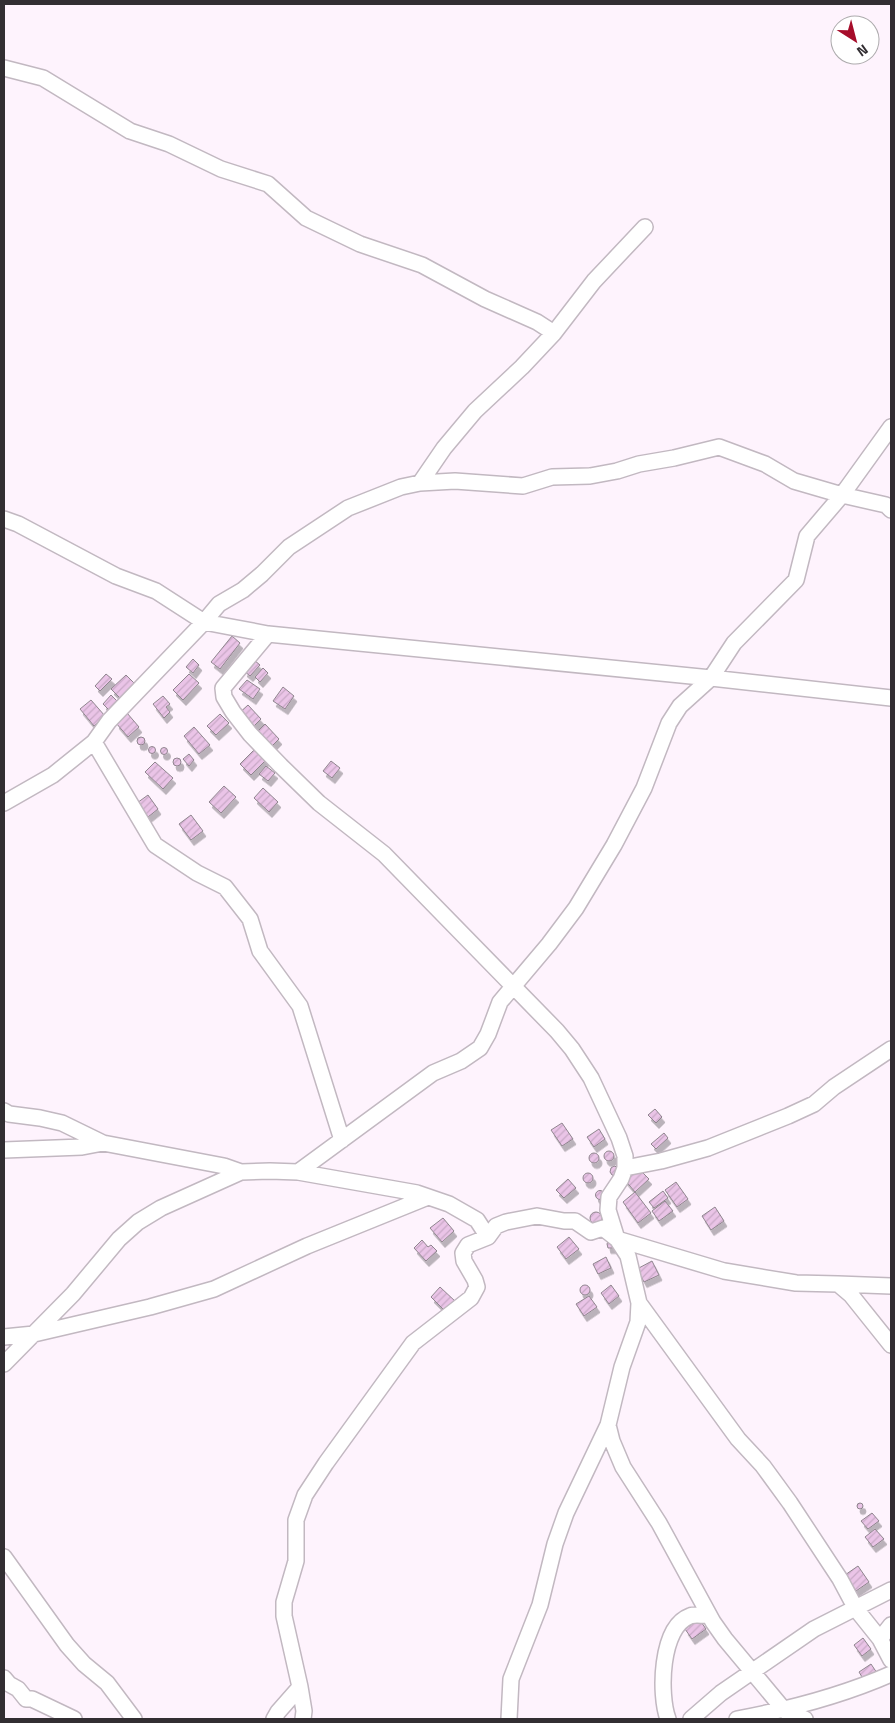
<svg xmlns="http://www.w3.org/2000/svg" width="895" height="1723" font-family="'Titillium Web',sans-serif">
	<style>
		.building { fill: url(#building-hatch); stroke: #8f858e; filter: url(#shadow) }
		.lines { fill: none; stroke-linecap: round; stroke-linejoin: round }
		.minor-casing { stroke: #c2b8c1; stroke-width: 18 }
		.minor { stroke: #fff; stroke-width: 15 }
	</style>
	<defs>
		<pattern id="building-hatch" width="6" height="6" patternUnits="userSpaceOnUse" patternTransform="scale(1.25)"><rect width="6" height="6" fill="#eac4e7"/><path d="M-1 1l2-2M0 6l6-6M5 7l2-2" fill="none" stroke="#c9a9c7"/></pattern>
		<filter id="shadow"><feDropShadow dx="3" dy="5.5" stdDeviation="0" flood-color="#0004"/></filter>
	</defs>
	<rect width="100%" height="100%" fill="#fef3fd"/>
	<path class="building" d="M 232,636 L 240,643 L 220,669 L 211,662 Z
		M 193,659 L 199,665 L 193,673 L 186,667 Z
		M 254,660 L 260,665 L 250,676 L 244,671 Z
		M 263,668 L 268,673 L 260,682 L 255,677 Z
		M 106,674 L 112,679 L 100,691 L 95,686 Z
		M 189,674 L 199,683 L 183,700 L 173,690 Z
		M 126,675 L 135,684 L 120,698 L 111,689 Z
		M 247,680 L 260,689 L 253,699 L 239,689 Z
		M 283,687 L 294,696 L 285,709 L 273,701 Z
		M 111,695 L 118,702 L 110,711 L 103,704 Z
		M 163,696 L 170,704 L 166,707 L 170,712 L 164,718 L 153,704 Z
		M 91,700 L 105,716 L 94,726 L 80,709 Z
		M 248,705 L 261,719 L 251,729 L 237,715 Z
		M 127,713 L 139,727 L 128,737 L 116,723 Z
		M 220,714 L 229,723 L 216,735 L 207,726 Z
		M 265,724 L 279,739 L 272,746 L 258,731 Z
		M 194,727 L 210,745 L 199,754 L 184,736 Z
		M137 741a4 4 0 1 1 8 0a4 4 0 1 1-8 0Z
		M148.5 750a3.5 3.5 0 1 1 7 0a3.5 3.5 0 1 1-7 0Z
		M160.5 751a3.5 3.5 0 1 1 7 0a3.5 3.5 0 1 1-7 0Z
		M 256,748 L 267,759 L 251,775 L 240,764 Z
		M 189,754 L 194,760 L 189,766 L 183,759 Z
		M173 762a4 4 0 1 1 8 0a4 4 0 1 1-8 0Z
		M 331,761 L 340,768 L 332,778 L 323,771 Z
		M 155,762 L 173,778 L 163,789 L 145,772 Z
		M 266,766 L 275,773 L 268,781 L 259,774 Z
		M 224,786 L 236,797 L 221,813 L 209,802 Z
		M 263,788 L 278,802 L 269,812 L 254,798 Z
		M 148,795 L 158,809 L 148,817 L 137,803 Z
		M 191,815 L 203,831 L 191,840 L 179,824 Z
		M 655,1109 L 662,1117 L 656,1123 L 648,1115 Z
		M 562,1123 L 573,1139 L 562,1146 L 551,1130 Z
		M 599,1129 L 605,1139 L 594,1147 L 587,1137 Z
		M 664,1133 L 668,1138 L 656,1149 L 651,1144 Z
		M604 1156a5 5 0 1 1 10 0a5 5 0 1 1-10 0Z
		M589 1158a5 5 0 1 1 10 0a5 5 0 1 1-10 0Z
		M 614,1166 L 617,1167 L 616,1176 L 612,1175 L 610,1172 L 611,1168 Z
		M 637,1167 L 649,1179 L 635,1192 L 624,1179 Z
		M583 1178a5 5 0 1 1 10 0a5 5 0 1 1-10 0Z
		M 568,1179 L 576,1188 L 564,1198 L 556,1190 Z
		M 676,1182 L 688,1199 L 677,1207 L 665,1190 Z
		M595.5 1195a4.5 4.5 0 1 1 9 0a4.5 4.5 0 1 1-9 0Z
		M 663,1191 L 668,1198 L 654,1208 L 649,1202 Z
		M 635,1192 L 651,1213 L 638,1223 L 623,1202 Z
		M 665,1201 L 673,1211 L 659,1221 L 652,1211 Z
		M 715,1207 L 724,1221 L 711,1230 L 702,1216 Z
		M590 1218a6 6 0 1 1 12 0a6 6 0 1 1-12 0Z
		M 443,1218 L 454,1231 L 442,1242 L 430,1228 Z
		M 569,1237 L 579,1249 L 566,1259 L 557,1247 Z
		M 422,1240 L 428,1247 L 431,1245 L 437,1251 L 426,1261 L 414,1248 Z
		M 608,1241 L 616,1246 L 614,1248 L 608,1248 L 607,1244 Z
		M 606,1257 L 611,1268 L 598,1274 L 593,1264 Z
		M 652,1261 L 659,1275 L 644,1282 L 637,1269 Z
		M 611,1285 L 619,1296 L 609,1304 L 601,1293 Z
		M580 1290a5 5 0 1 1 10 0a5 5 0 1 1-10 0Z
		M 440,1287 L 456,1302 L 446,1312 L 431,1297 Z
		M 589,1296 L 597,1307 L 584,1316 L 576,1304 Z
		M857 1506a3 3 0 1 1 6 0a3 3 0 1 1-6 0Z
		M 872,1513 L 879,1521 L 868,1529 L 861,1521 Z
		M 875,1529 L 884,1539 L 873,1547 L 865,1537 Z
		M 858,1566 L 869,1582 L 856,1591 L 845,1575 Z
		M 699,1619 L 706,1629 L 692,1639 L 685,1629 Z
		M 863,1638 L 871,1649 L 862,1656 L 854,1645 Z
		M 871,1664 L 877,1673 L 865,1682 L 859,1672 Z"/>
	<g class="lines">
		<g class="minor-casing">
			<path id="minor" d="M 4,68 L 43,78 L 130,131 L 169,144 L 221,169 L 268,184 L 306,218 L 360,244 L 422,265 L 485,299 L 537,322 L 554,333 L 522,367 L 475,411 L 444,448 L 420,483
				M 554,333 L 594,281 L 645,227
				M 891,427 L 842,495 L 886,505 L 891,510
				M 4,519 L 18,524 L 116,576 L 156,591 L 204,622 L 268,634 L 711,678 L 891,698
				M 268,634 L 223,688 L 224,697 L 233,712 L 250,734 L 281,766 L 319,803 L 384,854 L 557,1031 L 572,1049 L 591,1078 L 619,1138 L 625,1156 L 625,1168 L 621,1179 L 609,1197 L 608,1210 L 617,1239 L 628,1256 L 639,1303 L 638,1322 L 622,1367 L 608,1425 L 566,1513 L 555,1544 L 540,1605 L 511,1679 L 509,1719
				M 94,742 L 155,845 L 197,873 L 225,887 L 250,919 L 260,951 L 300,1006 L 342,1140
				M 4,803 L 53,775 L 94,742 L 109,721 L 204,622 L 219,604 L 243,590 L 262,574 L 289,547 L 348,508 L 401,487 L 420,483 L 455,481 L 523,486 L 552,477 L 590,476 L 617,471 L 639,464 L 674,458 L 719,447 L 765,464 L 794,481 L 842,495 L 807,536 L 796,580 L 734,643 L 711,678 L 680,706 L 669,723 L 644,788 L 614,845 L 576,908 L 549,944 L 500,1002 L 488,1034 L 480,1048 L 461,1061 L 433,1073 L 298,1172
				M 4,1111 L 9,1114 L 40,1118 L 62,1123 L 103,1143 L 224,1166 L 241,1172 L 270,1171 L 298,1172 L 417,1193 L 449,1204 L 477,1220 L 488,1237
				M 4,1150 L 82,1147 L 103,1143
				M 625,1168 L 661,1161 L 708,1148 L 788,1116 L 814,1104 L 834,1087 L 891,1049
				M 838,1284 L 891,1286
				M 639,1303 L 738,1439 L 763,1466 L 790,1503 L 840,1579 L 856,1609 L 880,1639 L 891,1660
				M 4,1337 L 34,1334 L 150,1307 L 214,1289 L 307,1246 L 428,1197
				M 4,1364 L 73,1294 L 119,1239 L 138,1222 L 161,1208 L 241,1172
				M 608,1425 L 612,1441 L 623,1467 L 659,1523 L 713,1622 L 725,1639 L 785,1711 L 805,1719
				M 4,1557 L 67,1645 L 84,1664 L 107,1683 L 134,1719
				M 880,1639 L 891,1625
				M 4,1678 L 9,1684 L 18,1689 L 26,1699 L 32,1699 L 74,1719
				M 300,1687 L 304,1711 L 303,1719
				M 274,1719 L 278,1712 L 300,1687 L 284,1616 L 284,1602 L 296,1561 L 296,1520 L 305,1495 L 326,1463 L 413,1343 L 471,1298 L 477,1287 L 475,1280 L 464,1261 L 463,1253 L 468,1245 L 488,1237 L 496,1226 L 506,1222 L 537,1216 L 564,1221 L 575,1221 L 591,1232 L 603,1228 L 617,1239 L 724,1271 L 796,1283 L 838,1284 L 851,1295 L 891,1345
				M 668,1719 C 659,1695 660,1627 690,1616 C 695,1614 704,1616 709,1615
				M 691,1719 L 721,1693 L 814,1629 L 891,1590
				M 737,1719 C 791,1709 841,1696 891,1674"/>
		</g>
		<use href="#minor" class="minor"/>
	</g>
	<rect width="895" height="1723" fill="none" stroke="#322e32" stroke-width="10"/>
	<g transform="translate(855 40) rotate(144)"><circle r="24" fill="#ffffff" stroke="#adabad"/>
	<path d="M0-4L9 19L0 12L-9 19Z" fill="#a60c2a"/>
	<text y="-8" font-size="14" font-weight="bold" text-anchor="middle" fill="#322e32">N</text>
	</g>
</svg>
